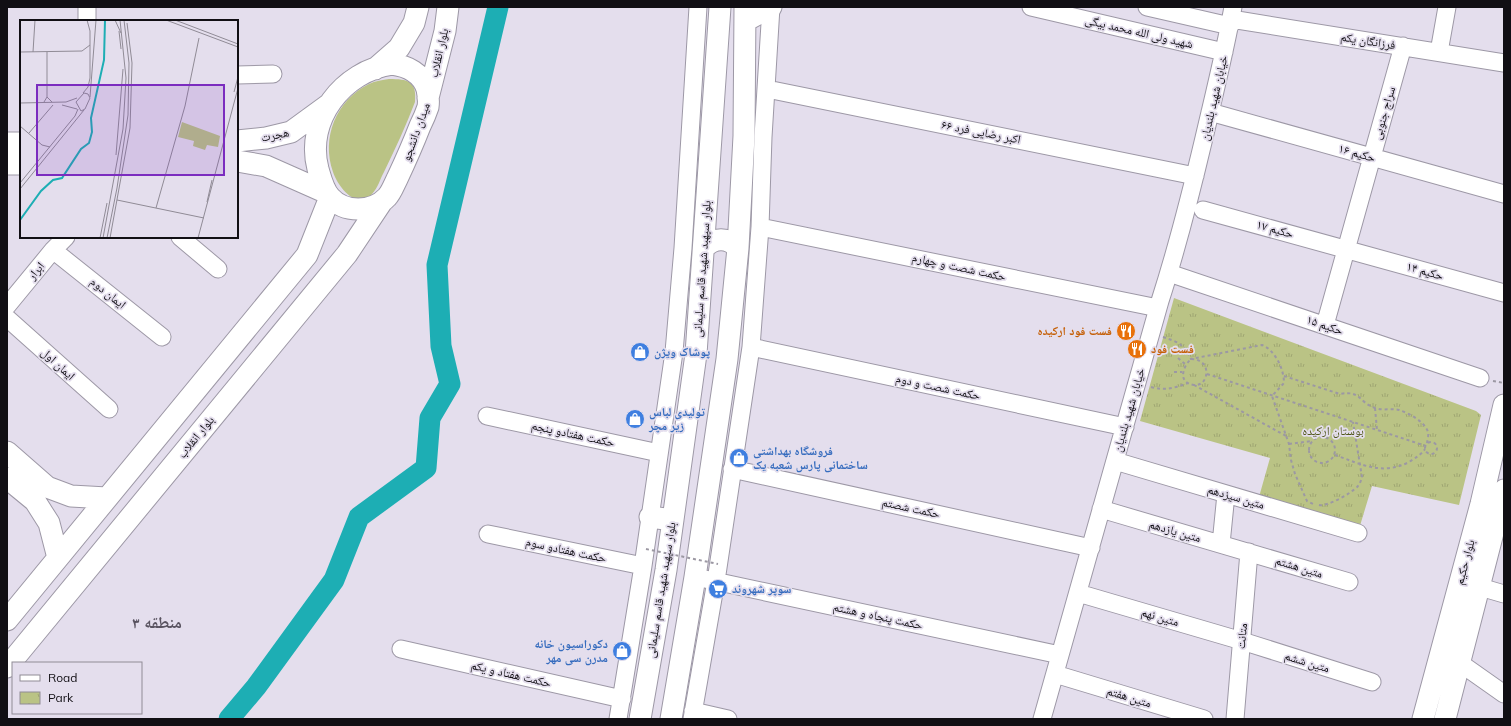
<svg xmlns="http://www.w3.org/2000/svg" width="1511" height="726" font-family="Mulish,'Noto Naskh Arabic',sans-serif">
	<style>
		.grass { fill: #bac385 }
		.park { fill: url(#park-tufts) }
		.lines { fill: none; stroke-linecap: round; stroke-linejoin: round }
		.river { stroke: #1daeb4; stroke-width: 21 }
		.minor-casing { stroke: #9d98a6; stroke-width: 19 }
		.major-casing { stroke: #9d98a6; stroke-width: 23 }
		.path { stroke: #9c98a3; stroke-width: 2; stroke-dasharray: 3 3; stroke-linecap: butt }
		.minor { stroke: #fff; stroke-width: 17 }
		.major { stroke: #fff; stroke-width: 21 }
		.path-bridge { stroke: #9c98a3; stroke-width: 2; stroke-dasharray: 3 3; stroke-linecap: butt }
		.labels { text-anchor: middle; stroke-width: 3.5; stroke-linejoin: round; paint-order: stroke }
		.street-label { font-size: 12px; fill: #110f14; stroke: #e4deed }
		.food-label { font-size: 12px; font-weight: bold; fill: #c56008; stroke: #e4deed; text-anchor: end }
		.shop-label { font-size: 12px; font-weight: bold; fill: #366cbe; stroke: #e4deed; text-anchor: start }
		.park-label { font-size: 12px; fill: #505719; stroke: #e4deed }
		.district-label { font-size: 16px; font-weight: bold; fill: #595360; stroke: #e4deed }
		.inset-river { fill: none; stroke: #1daeb4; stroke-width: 2 }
		.inset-road { fill: none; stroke: #908b96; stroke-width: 1 }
		.view { fill: #7b2cbf; fill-opacity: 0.15; stroke: #7b2cbf; stroke-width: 2 }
		.inset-edge { fill: none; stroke: #110f14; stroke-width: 2 }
	</style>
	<defs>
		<pattern id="park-tufts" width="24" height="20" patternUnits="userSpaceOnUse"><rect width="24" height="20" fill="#bac385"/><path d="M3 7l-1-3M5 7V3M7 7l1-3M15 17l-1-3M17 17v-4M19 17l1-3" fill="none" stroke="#9fa672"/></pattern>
	</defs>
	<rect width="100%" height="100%" fill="#e4deed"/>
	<path class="grass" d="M 389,79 C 408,79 417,81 415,102 C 406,126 395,149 384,172 C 380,179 378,188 372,194 C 357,211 338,187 333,172 C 321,138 336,100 369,84 C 375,81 383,80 389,79 Z"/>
	<path class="park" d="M 1174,298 L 1476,411 L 1481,415 L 1459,505 L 1372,486 L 1359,529 L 1259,497 L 1270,458 L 1140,421 Z"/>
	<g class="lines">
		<path class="river" d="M 229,719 L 256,687 L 334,580 L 359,517 L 426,468 L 430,418 L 450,384 L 441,346 L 437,265 L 498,7"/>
		<g class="minor-casing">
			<path id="minor" d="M 87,7 L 87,21
				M 1031,7 L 1224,52
				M 1147,7 L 1230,26
				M 1231,19 L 1504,63
				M 1439,52 L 1447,7
				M 237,75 L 273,74
				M 767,89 L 1195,176
				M 1210,112 L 1504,194
				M 1203,210 L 1504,293
				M 760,227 L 1158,308
				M 180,237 L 218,269
				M 53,250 L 162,337
				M 1169,273 L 1480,378
				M 7,306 L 53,250 L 66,237
				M 7,318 L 109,409
				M 1325,325 L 1403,46
				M 751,347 L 1125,427
				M 487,416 L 659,453
				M 1115,461 L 1358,533
				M 732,469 L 1091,548
				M 1101,509 L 1349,582
				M 488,534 L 643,566
				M 1221,544 L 1226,494
				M 705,579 L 1060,655
				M 1480,587 L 1504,594
				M 1078,593 L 1242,641 L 1372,682
				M 401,649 L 622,699
				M 1460,663 L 1504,694
				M 1055,674 L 1204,719
				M 693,711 L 728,719
				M 618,719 L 643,566 L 674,352 L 683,248 L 698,7
				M 692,719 L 716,581 L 751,347 L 760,227 L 763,137 L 771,7
				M 1042,719 L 1160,301 C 1177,248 1191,193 1204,138 C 1214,95 1225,51 1233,7
				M 1235,719 L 1249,552"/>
		</g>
		<g class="major-casing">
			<path id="major" d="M 745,21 L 771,7
				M 392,64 C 407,66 422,73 427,89 C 428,94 429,101 428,107 C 426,113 423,120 420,126 C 413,144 405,162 397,179 C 394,185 391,193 387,197 C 372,213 344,213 330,197 C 323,189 321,179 318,169 C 305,120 343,71 392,64 Z
				M 375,69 L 399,48 L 414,23 L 418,7
				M 428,98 L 445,31 L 448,7
				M 237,141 L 266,138 L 291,132 L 328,105
				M 7,143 L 21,143
				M 237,161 L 266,166 L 327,193
				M 7,164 L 21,164
				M 704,248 C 714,237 728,237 738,248
				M 7,452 L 47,487 L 71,496 L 107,498
				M 7,478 L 35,501 L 49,523 L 58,558
				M 650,517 L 673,520
				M 7,620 L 307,255 L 330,197
				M 7,667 L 347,254 L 381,203
				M 640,719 L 666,570 L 696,354 L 720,7
				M 671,719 L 695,577 L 727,359 L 738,248 L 744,136 L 745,7
				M 1423,719 L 1481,504 L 1504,405
				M 1445,719 L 1504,490"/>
		</g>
		<path class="path" d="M 1163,337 C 1178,342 1184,344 1191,359 L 1262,345 C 1275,350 1284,369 1284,383 L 1272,396 L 1289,444 L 1291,460 L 1295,474 L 1307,501 L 1313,504
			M 1178,358 L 1185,364
			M 1191,359 C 1213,359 1209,387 1194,385 C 1177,383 1183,366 1191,359 Z
			M 1174,372 L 1182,372
			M 1207,374 L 1426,446
			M 1284,376 L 1340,394 C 1361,390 1358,402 1375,408 C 1383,411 1391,408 1399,410 C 1409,413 1425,422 1428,432 C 1429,436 1427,441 1427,444
			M 1493,381 L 1504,383
			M 1194,385 L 1286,436
			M 1151,387 C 1166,391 1174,388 1188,383
			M 1375,408 L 1377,430
			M1309 450a13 13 0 1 1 26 0a13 13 0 1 1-26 0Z
			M1425 448a6 6 0 1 1 12 0a6 6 0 1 1-12 0Z
			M 1289,444 L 1312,441
			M 1335,455 C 1361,464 1382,476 1409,462 C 1415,458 1421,455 1425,449
			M 1319,505 C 1327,507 1352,493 1358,486 C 1360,484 1361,480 1362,477 L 1353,422"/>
		<use href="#minor" class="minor"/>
		<use href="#major" class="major"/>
		<path class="path-bridge" d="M 646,549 L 718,564"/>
	</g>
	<defs>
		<g id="restaurant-disc" transform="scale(1)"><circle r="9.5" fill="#e8710a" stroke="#e4deed"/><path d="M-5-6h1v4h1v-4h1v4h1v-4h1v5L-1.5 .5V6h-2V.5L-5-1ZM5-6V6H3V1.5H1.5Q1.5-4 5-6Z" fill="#fff"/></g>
		<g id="shop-disc" transform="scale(1)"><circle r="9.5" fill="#3f7fe0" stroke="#e4deed"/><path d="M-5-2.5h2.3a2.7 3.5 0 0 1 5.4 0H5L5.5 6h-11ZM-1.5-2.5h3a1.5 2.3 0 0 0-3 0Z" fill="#fff"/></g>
		<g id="supermarket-disc" transform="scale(1)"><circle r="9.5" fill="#3f7fe0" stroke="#e4deed"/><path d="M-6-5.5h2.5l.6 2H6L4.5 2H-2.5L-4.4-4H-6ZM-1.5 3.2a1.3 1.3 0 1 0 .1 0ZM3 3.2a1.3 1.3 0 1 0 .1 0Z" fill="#fff"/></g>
	</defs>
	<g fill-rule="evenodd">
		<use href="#restaurant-disc" x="1126" y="331"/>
		<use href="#restaurant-disc" x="1137" y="349"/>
		<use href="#shop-disc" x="640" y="352"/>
		<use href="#shop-disc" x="635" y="419"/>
		<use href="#shop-disc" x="739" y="458"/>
		<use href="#supermarket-disc" x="718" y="589"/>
		<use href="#shop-disc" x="622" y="651"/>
	</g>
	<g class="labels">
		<g class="street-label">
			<text transform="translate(1139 32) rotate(13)" y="4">شهید ولی الله محمد بیگی</text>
			<text transform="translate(1368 41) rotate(9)" y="4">فرزانگان یکم</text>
			<text transform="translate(439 53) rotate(-77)" y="4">بلوار انقلاب</text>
			<text transform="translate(1214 98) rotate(-77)" y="4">خیابان شهید بلندیان</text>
			<text transform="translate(1384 113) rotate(-74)" y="4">سراج جنوبی</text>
			<text transform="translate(416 132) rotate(-70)" y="4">میدان دانشجو</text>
			<text transform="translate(981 132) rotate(11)" y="4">۶۶ اکبر رضایی فرد</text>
			<text transform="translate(275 135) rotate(-12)" y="4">هجرت</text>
			<text transform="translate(1357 153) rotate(16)" y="4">حکیم ۱۶</text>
			<text transform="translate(1275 229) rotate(16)" y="4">حکیم ۱۷</text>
			<text transform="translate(959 267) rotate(12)" y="4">حکمت شصت و چهارم</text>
			<text transform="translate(702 269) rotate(-86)" y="4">بلوار سپهبد شهید قاسم سلیمانی</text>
			<text transform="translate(36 271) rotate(-51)" y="4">ابرار</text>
			<text transform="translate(1425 271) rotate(16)" y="4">حکیم ۱۴</text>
			<text transform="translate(108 293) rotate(39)" y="4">ایمان دوم</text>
			<text transform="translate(1325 325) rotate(19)" y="4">حکیم ۱۵</text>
			<text transform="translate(58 364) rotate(42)" y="4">ایمان اول</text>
			<text transform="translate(938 387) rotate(12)" y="4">حکمت شصت و دوم</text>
			<text transform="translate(1129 410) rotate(-74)" y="4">خیابان شهید بلندیان</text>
			<text transform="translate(573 434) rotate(12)" y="4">حکمت هفتادو پنجم</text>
			<text transform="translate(196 437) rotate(-51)" y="4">بلوار انقلاب</text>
			<text transform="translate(1236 497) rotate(16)" y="4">متین سیزدهم</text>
			<text transform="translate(911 508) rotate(12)" y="4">حکمت شصتم</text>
			<text transform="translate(1175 531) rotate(16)" y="4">متین یازدهم</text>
			<text transform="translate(566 550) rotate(12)" y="4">حکمت هفتادو سوم</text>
			<text transform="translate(1465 562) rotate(-75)" y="4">بلوار حکیم</text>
			<text transform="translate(1299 567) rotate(17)" y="4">متین هشتم</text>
			<text transform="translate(661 590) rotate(-81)" y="4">بلوار سپهبد شهید قاسم سلیمانی</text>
			<text transform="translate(878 616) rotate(12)" y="4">حکمت پنجاه و هشتم</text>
			<text transform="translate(1160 617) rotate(16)" y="4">متین نهم</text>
			<text transform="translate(1242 636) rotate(-85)" y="4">متانت</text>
			<text transform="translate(1307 662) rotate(17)" y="4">متین ششم</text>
			<text transform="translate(511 674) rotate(13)" y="4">حکمت هفتاد و یکم</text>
			<text transform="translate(1129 697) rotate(17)" y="4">متین هفتم</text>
		</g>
		<g class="food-label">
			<text x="1112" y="335">فست فود ارکیده</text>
			<text x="1151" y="353" text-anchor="start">فست فود</text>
		</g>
		<g class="shop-label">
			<text x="654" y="356">پوشاک ویژن</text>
			<text x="649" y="416">تولیدی لباس<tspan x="649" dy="14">زیر مچر</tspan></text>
			<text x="753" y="455">فروشگاه بهداشتی<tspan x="753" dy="14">ساختمانی پارس شعبه یک</tspan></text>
			<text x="732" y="593">سوپر شهروند</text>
			<text x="608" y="648" text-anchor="end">دکوراسیون خانه<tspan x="608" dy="14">مدرن سی مهر</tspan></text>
		</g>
		<g class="park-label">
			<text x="1333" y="435">بوستان ارکیده</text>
		</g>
		<g class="district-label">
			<text x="157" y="628">منطقه ۳</text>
		</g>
	</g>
	<g transform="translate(20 20)">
		<rect width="218" height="218" fill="#e4deed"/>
		<path d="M 162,102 L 200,116 L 198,127 L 187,125 L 185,130 L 173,126 L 174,121 L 158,117 Z" fill="#bac385"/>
		<path class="inset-river" d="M 0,200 L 21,171 L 33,160 L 42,158 L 61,129 L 69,123 L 72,112 L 71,98 L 84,40 L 85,0"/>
		<path class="inset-road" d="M 95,0 L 101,13M 146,0 L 218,27M 155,0 L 218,24M 99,11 L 101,29M 0,32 L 62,31 L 70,25M 13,32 L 15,0M 27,32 L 27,77M 214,72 L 218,57M 63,73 L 68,67 L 70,58 L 70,11 L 67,0M 64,73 L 68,74 L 70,78 L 65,89 L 61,91 L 56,82 ZM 70,77 L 76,0M 24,82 L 27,77 L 32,82M 0,83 L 46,82 L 57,78M 42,85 L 57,89M 0,106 L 22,125 L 30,127M 9,113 L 33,85M 96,135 L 103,49M 0,163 L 55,96 L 58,89M 0,169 L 64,90M 97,180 L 184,198M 187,182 L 192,160M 136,188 L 165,86 L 179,18M 80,218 L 87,183M 83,218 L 103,109 L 106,58 L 100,0M 87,218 L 97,168 L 108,95 L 109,43 L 104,0M 90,218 L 110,108 L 112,43 L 107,3M 178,218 L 218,68"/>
		<path class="view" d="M 17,65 L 204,65 L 204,155 L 17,155 Z"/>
		<rect width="218" height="218" class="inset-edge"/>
	</g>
	<rect width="1511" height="726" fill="none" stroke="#110f14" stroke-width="16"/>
	<rect x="12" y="662" width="130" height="52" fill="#e4deed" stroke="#908b96"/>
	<rect x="20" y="675" width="20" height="6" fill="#ffffff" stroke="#908b96"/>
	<text x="48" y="682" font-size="12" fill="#110f14">Road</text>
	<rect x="20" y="692" width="20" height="12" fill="url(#park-tufts)" stroke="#908b96"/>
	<text x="48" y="702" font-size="12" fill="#110f14">Park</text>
</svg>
